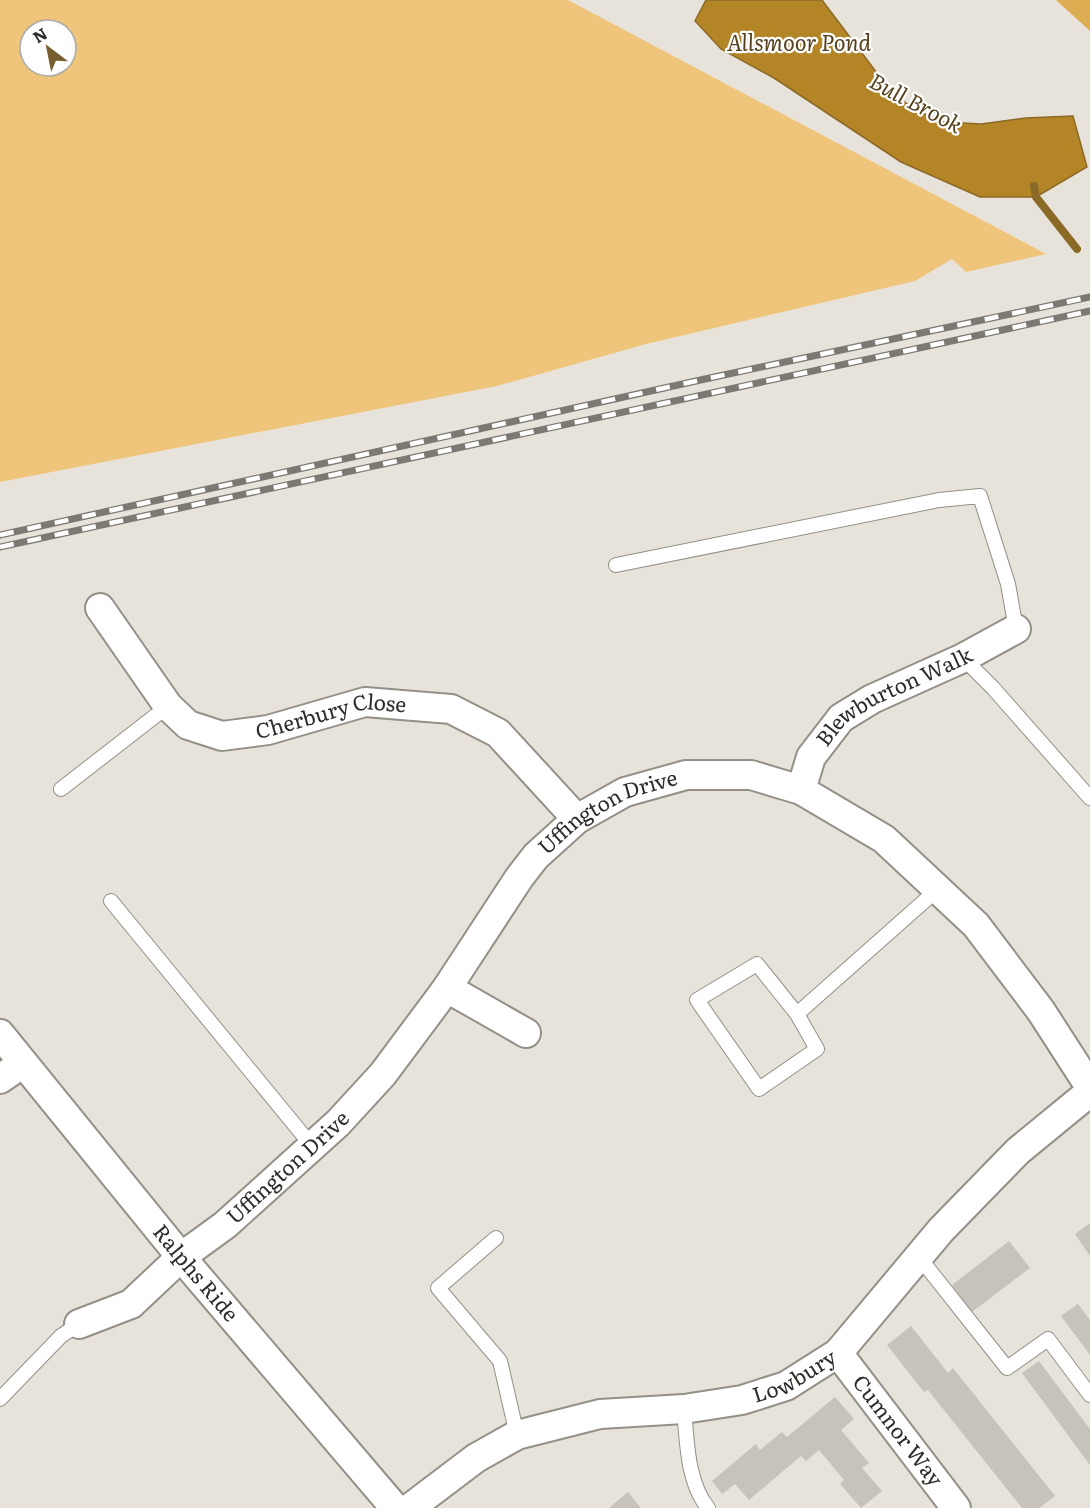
<svg xmlns="http://www.w3.org/2000/svg" width="1090" height="1508" font-family="Literata,serif">
	<style>
		.green { fill: #efc57c; fill-rule: evenodd }
		.forest { fill: #ddad54 }
		.water { fill: #b38526; stroke: #8b6a27; stroke-width: 1.5 }
		.lines { fill: none; stroke-linecap: round; stroke-linejoin: round }
		.stream { stroke: #8b6a27; stroke-width: 8 }
		.building { fill: #c7c2ba }
		.service-casing { stroke: #948f87; stroke-width: 16 }
		.minor-casing { stroke: #948f87; stroke-width: 32 }
		.service { stroke: #fff; stroke-width: 14 }
		.minor { stroke: #fff; stroke-width: 28 }
		.rail-casing { stroke: #7c7973; stroke-width: 7 }
		.rail { stroke: #fff; stroke-width: 4.5; stroke-dasharray: 14; stroke-linecap: butt }
		.labels { text-anchor: middle; stroke-width: 4.5; stroke-linejoin: round; paint-order: stroke }
		.street-label { font-size: 21px; fill: #2e2c29; stroke: #fff }
		.water-label { font-size: 22px; font-style: italic; fill: #56411c; stroke: #fff }
	</style>
	<rect width="100%" height="100%" fill="#e8e3da"/>
	<path class="green" d="M 0,0 L 568,0 L 1046,254 L 966,272 L 952,259 L 915,281 L 646,344 L 497,386 L 0,482 ZM 30,30 L 66,30 L 66,66 L 30,66 Z"/>
	<path class="forest" d="M 1056,0 L 1090,0 L 1090,31 Z"/>
	<path class="water" d="M 706,0 L 822,0 L 892,93 L 917,111 L 944,122 L 981,124 L 1026,118 L 1073,116 L 1087,167 L 1036,197 L 980,197 L 901,162 L 774,78 L 721,49 L 695,21 Z"/>
	<g class="lines">
		<path class="stream" d="M 1034,186 L 1036,197 L 1077,249"/>
	</g>
	<path class="building" d="M 1090,1223 L 1090,1256 L 1075,1234 Z
		M 1009,1241 L 1030,1268 L 972,1312 L 952,1285 Z
		M 1078,1304 L 1090,1320 L 1090,1355 L 1061,1316 Z
		M 911,1326 L 948,1373 L 953,1368 L 1055,1496 L 1039,1508 L 1022,1508 L 928,1390 L 924,1392 L 887,1345 Z
		M 1039,1361 L 1090,1429 L 1090,1465 L 1022,1373 Z
		M 835,1397 L 854,1419 L 841,1430 L 869,1463 L 862,1468 L 882,1491 L 861,1508 L 840,1484 L 844,1480 L 819,1450 L 806,1461 L 801,1456 L 749,1500 L 735,1484 L 722,1494 L 712,1481 L 756,1444 L 760,1450 L 782,1432 L 787,1437 Z
		M 628,1492 L 641,1508 L 609,1508 Z"/>
	<g class="lines">
		<g class="service-casing">
			<path id="service" d="M 616,565 L 939,500 L 980,496 L 1008,584 L 1016,629
				M 963,658 L 993,688 L 1090,798
				M 61,789 L 168,706
				M 111,901 L 312,1146
				M 797,1014 L 757,964 L 697,1000 L 759,1089 L 817,1049 L 797,1014 L 938,889
				M 496,1238 L 438,1288 L 500,1361 L 517,1435
				M 919,1257 L 1007,1368 L 1048,1339 L 1090,1395
				M 0,1399 L 61,1336 L 79,1324
				M 684,1409 C 687,1441 687,1482 708,1508"/>
		</g>
		<g class="minor-casing">
			<g id="minor">
				<path id="s1" d="M 100,608 L 168,706 L 188,725 L 222,736 L 268,730 L 365,702 L 451,709 L 498,733 L 577,819"/>
				<path id="s2" d="M 801,790 L 811,757 L 841,718 L 872,699 L 963,658 L 1016,629"/>
				<path d="M 447,988 L 526,1033"/>
				<path id="s3" d="M 0,1034 L 181,1257 L 395,1508"/>
				<path d="M 0,1079 L 23,1063"/>
				<path id="s4" d="M 79,1324 L 131,1304 L 181,1257 L 225,1225 L 338,1123 L 383,1074 L 447,988 L 519,878 L 536,856 L 577,819 L 625,792 L 686,775 L 751,775 L 801,790 L 884,839 L 976,925 L 1041,1011 L 1090,1087"/>
				<path id="s5" d="M 838,1353 L 956,1508"/>
				<path id="s6" d="M 410,1508 L 476,1458 L 517,1435 L 600,1414 L 684,1409 L 742,1400 L 786,1386 L 838,1353 L 941,1230 L 1018,1151 L 1090,1092"/>
			</g>
		</g>
		<use href="#service" class="service"/>
		<use href="#minor" class="minor"/>
		<g class="rail-casing">
			<path id="rail" d="M 0,535 L 705,379 L 1090,297
				M 0,547 L 1090,311"/>
		</g>
		<use href="#rail" class="rail"/>
	</g>
	<g class="labels">
		<g class="street-label">
			<text dy="7" stroke="none"><textPath href="#s2" startOffset="140">Blewburton Walk</textPath></text>
			<text dy="7" stroke="none"><textPath href="#s1" startOffset="294">Cherbury Close</textPath></text>
			<text dy="7" stroke="none"><textPath href="#s4" startOffset="750">Uffington Drive</textPath></text>
			<text dy="7" stroke="none"><textPath href="#s4" startOffset="264">Uffington Drive</textPath></text>
			<text dy="7" stroke="none"><textPath href="#s3" startOffset="309">Ralphs Ride</textPath></text>
			<text dy="7" stroke="none"><textPath href="#s6" startOffset="416">Lowbury</textPath></text>
			<text dy="7" stroke="none"><textPath href="#s5" startOffset="98">Cumnor Way</textPath></text>
		</g>
		<g class="water-label">
			<text x="799" y="51">Allsmoor Pond</text>
			<text transform="translate(916 103) rotate(28)" y="8">Bull Brook</text>
		</g>
	</g>
	<g transform="translate(48 48) rotate(328)"><circle r="28" fill="#ffffff" stroke="#ababa9" stroke-width="1.5"/>
	<path d="M0-4.5L10 22L0 15L-10 22Z" fill="#775d2f"/>
	<text y="-9" font-size="16" font-weight="bold" text-anchor="middle" fill="#2e2c29">N</text>
	</g>
</svg>
